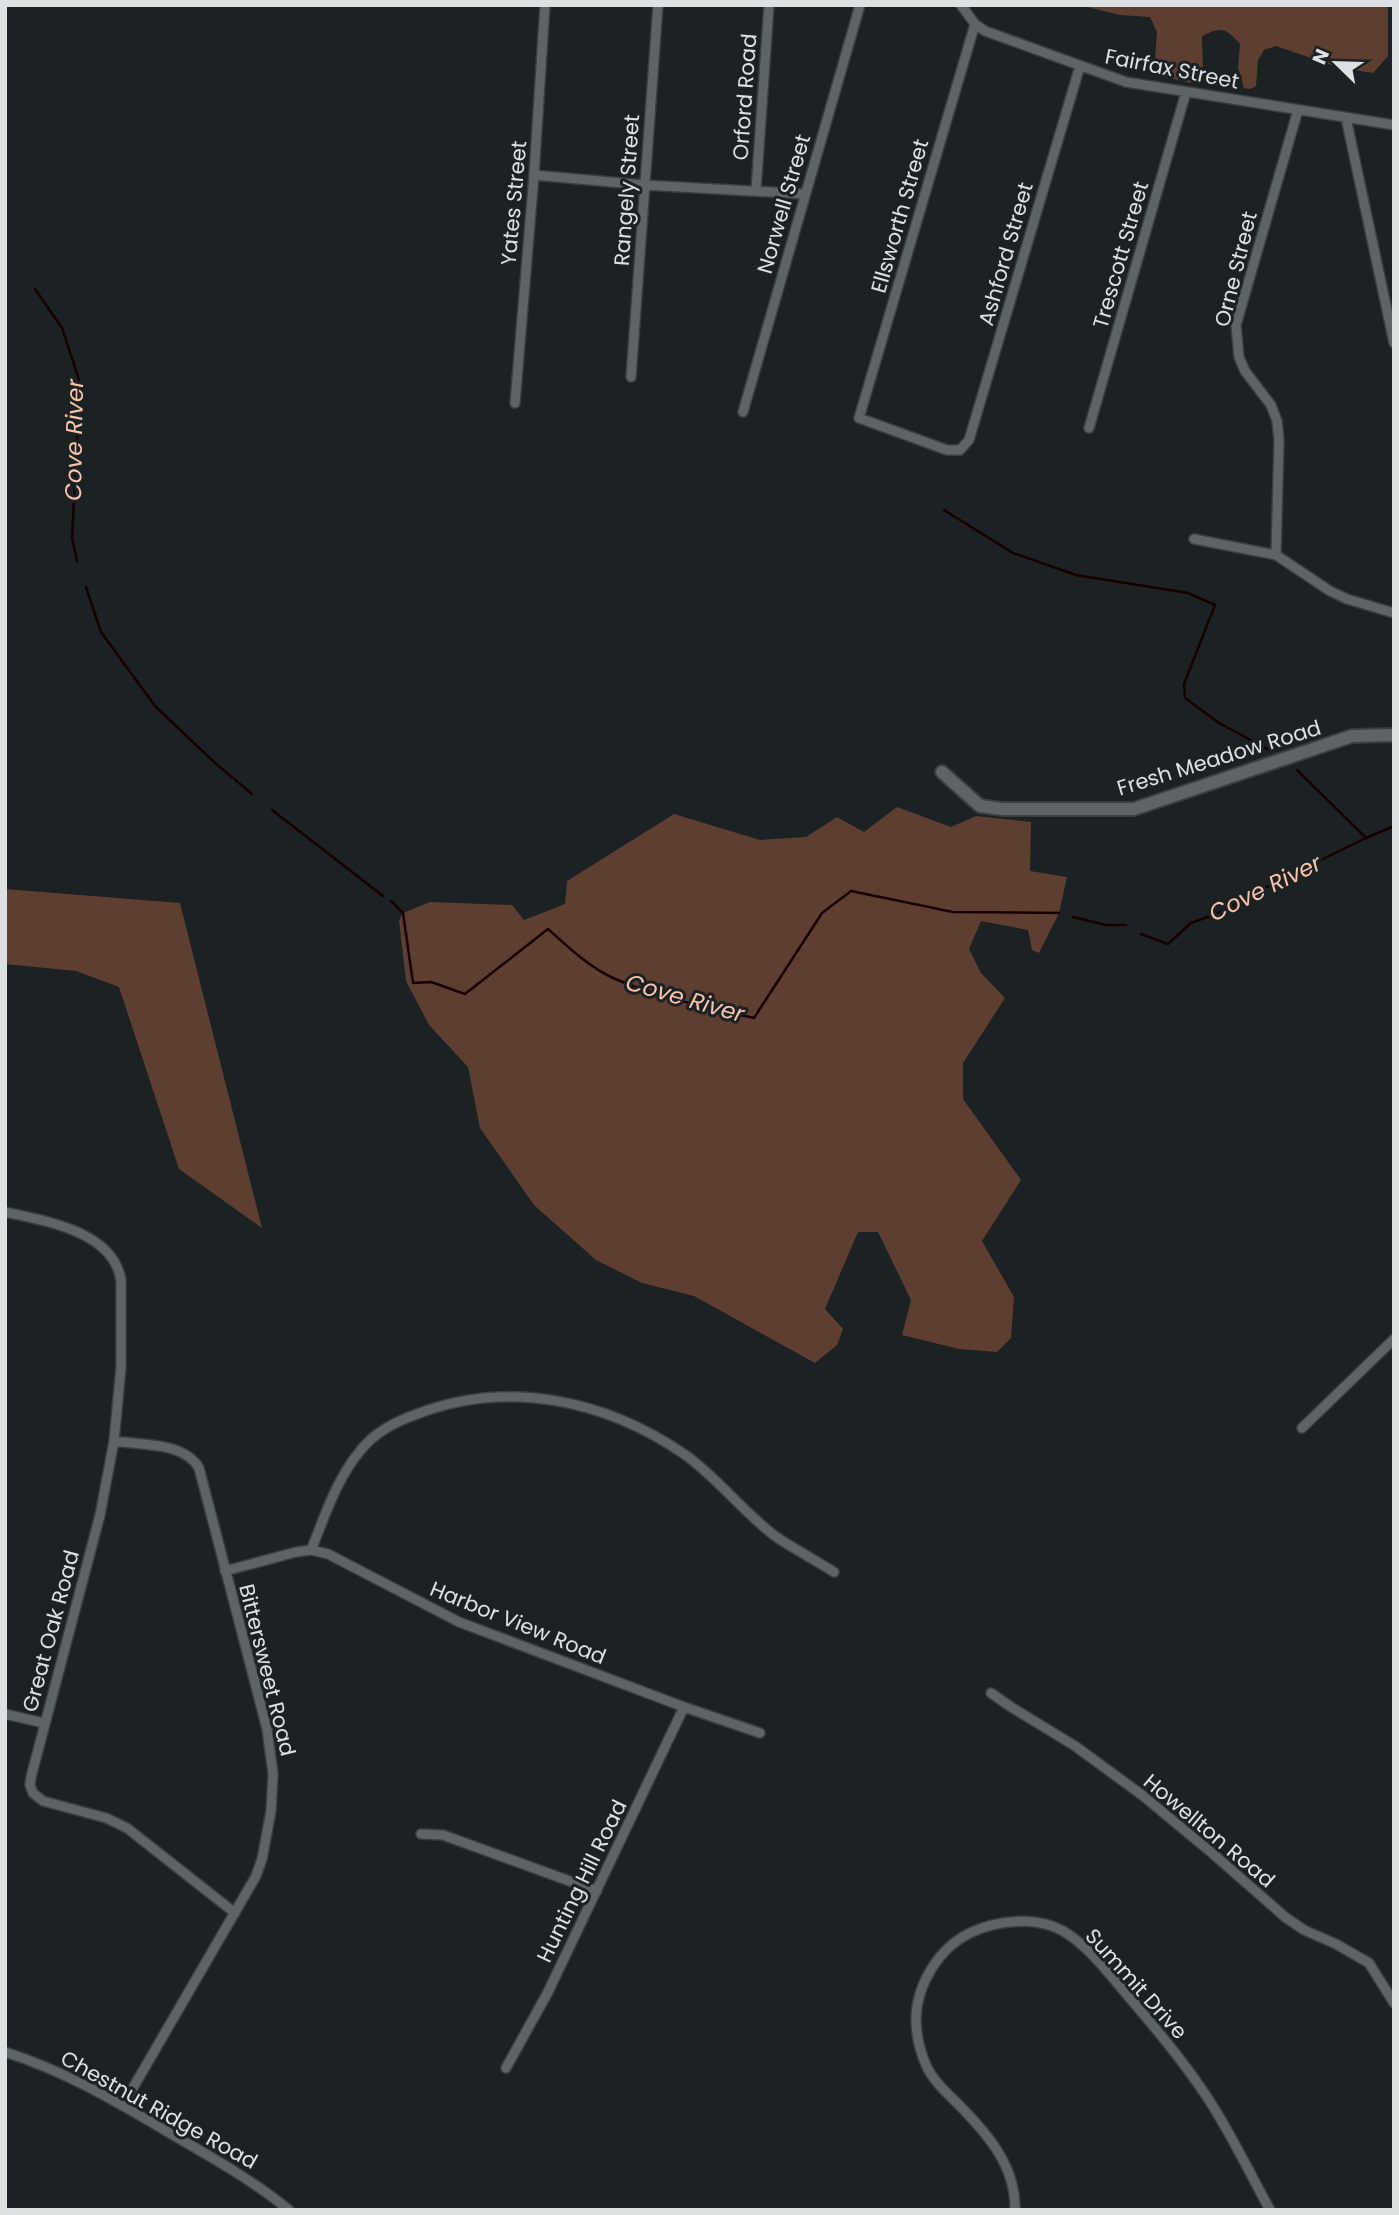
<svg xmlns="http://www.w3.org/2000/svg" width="1399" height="2215" font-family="Poppins,sans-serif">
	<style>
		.green { fill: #5e3e30 }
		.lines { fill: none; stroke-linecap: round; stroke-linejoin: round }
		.stream { stroke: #180000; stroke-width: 2.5 }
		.minor-casing { stroke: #3a3e3f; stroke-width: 12 }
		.tertiary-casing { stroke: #3a3e3f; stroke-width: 16 }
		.minor { stroke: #5d6466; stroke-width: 9 }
		.tertiary { stroke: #5d6466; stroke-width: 12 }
		.labels { text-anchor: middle; stroke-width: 6; stroke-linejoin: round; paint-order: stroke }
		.street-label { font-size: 21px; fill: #dde1e2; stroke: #1c2123 }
		.water-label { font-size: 23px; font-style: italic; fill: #f9c4ac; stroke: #1c2123 }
	</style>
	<rect width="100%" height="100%" fill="#1c2123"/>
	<path class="green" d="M 1079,5 L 1388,5 L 1388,56 L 1373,73 L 1340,68 L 1276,46 L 1264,50 L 1258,60 L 1256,86 L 1250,89 L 1244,88 L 1238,68 L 1240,44 C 1226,28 1222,26 1202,36 L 1203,72 L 1198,80 L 1190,83 L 1161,76 L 1155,60 L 1157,32 L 1150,17 L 1120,15 Z
		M 897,807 L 951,827 L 976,816 L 1031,822 L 1030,871 L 1067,877 L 1059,913 L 1039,953 L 1032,950 L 1028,930 L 981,921 L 969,949 L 981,973 L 1005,998 L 963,1063 L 963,1099 L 1021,1180 L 982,1241 L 1014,1297 L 1011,1338 L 997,1352 L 959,1349 L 902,1335 L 911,1300 L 878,1232 L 858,1232 L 825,1309 L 843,1329 L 837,1345 L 815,1363 L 694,1296 L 642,1283 L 596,1260 L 534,1205 L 480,1128 L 468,1067 L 429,1025 L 406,981 L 399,920 L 403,913 L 430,902 L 512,905 L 524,920 L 565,904 L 567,881 L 674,814 L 760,840 L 806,837 L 837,817 L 864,832 Z
		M 5,889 L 180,903 L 262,1228 L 179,1169 L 119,987 L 76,971 L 5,964 Z"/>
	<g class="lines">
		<path class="stream" d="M 35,289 L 62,328 L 80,383 L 72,538 L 77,561
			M 944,510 L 1013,553 L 1076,575 L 1188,593 L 1215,605 L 1184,684 L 1185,698 L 1219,723 L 1271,751
			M 86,587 L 101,632 L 155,706 L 214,762 L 252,794
			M 1297,770 L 1365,837
			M 272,810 L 383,896
			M 391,901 L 403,913 L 413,983 L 431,982 L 465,994 L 548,929 C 568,947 589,967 613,978 C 658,998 707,1007 754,1018 L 822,913 L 851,891 L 953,912 L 1059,913
			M 1073,917 L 1106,925 L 1126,925
			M 1141,934 L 1168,944 L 1191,923 L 1221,912 L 1286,877 L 1366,838 L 1394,826"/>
		<g class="minor-casing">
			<path id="minor" d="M 961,5 L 975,24 L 985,31 L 1126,82 L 1394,125
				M 975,24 L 859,418 L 947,450 L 960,450 L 969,440 L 1080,66
				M 1346,118 L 1394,343
				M 534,175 L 644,185 L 805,194
				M 756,190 L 769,5
				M 631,377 L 658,5
				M 515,403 L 534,175 L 545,5
				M 743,412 L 860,5
				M 1089,428 L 1186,92
				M 1194,539 L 1276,555 L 1330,591 L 1347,599 L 1394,613
				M 1276,555 L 1279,440 L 1277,421 L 1271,405 L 1245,371 L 1239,357 L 1236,325 L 1298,110
				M 5,1212 C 45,1221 113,1231 121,1280 L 121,1367 L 114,1441 L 100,1515 L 31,1777 L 30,1785 L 33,1793 L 43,1801 L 106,1818 L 127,1828 L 235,1913
				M 1302,1428 L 1394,1339
				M 114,1441 C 141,1445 184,1442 199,1468 L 267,1729 L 273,1774 L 271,1811 L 262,1859 L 256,1876 L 123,2105
				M 311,1550 C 325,1516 336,1480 360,1451 C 375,1432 395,1422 417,1414 C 508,1379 605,1400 684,1454 C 717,1477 743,1512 775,1536 C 794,1549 815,1560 834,1572
				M 225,1571 L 296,1552 L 311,1550 L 328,1554 L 459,1622 L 684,1707 L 760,1733
				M 991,1693 L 1011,1707 L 1075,1746 L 1142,1795 L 1212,1853 L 1285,1917 L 1304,1930 L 1336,1944 L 1369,1963 L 1394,2003
				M 5,1714 L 44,1723
				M 421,1834 L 443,1835 L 597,1891
				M 5,2052 C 62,2070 112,2099 163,2129 C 207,2155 250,2178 289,2210
				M 506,2068 L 548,1992 L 684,1707
				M 1015,2210 C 1016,2165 986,2132 956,2102 C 945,2091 932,2079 926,2065 C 920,2051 916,2033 916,2018 C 917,1984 939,1948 970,1933 C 997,1920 1036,1916 1063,1931 C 1087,1945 1105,1969 1123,1990 C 1152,2024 1180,2057 1205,2094 C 1230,2131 1249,2172 1270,2210"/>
		</g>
		<g class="tertiary-casing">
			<path id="tertiary" d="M 942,772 L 980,806 L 1002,809 L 1134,809 L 1352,736 L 1394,735"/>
		</g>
		<use href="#minor" class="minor"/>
		<use href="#tertiary" class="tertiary"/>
	</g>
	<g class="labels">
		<g class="street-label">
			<text transform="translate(1172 69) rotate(11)" y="7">Fairfax Street</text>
			<text transform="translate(745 97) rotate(-86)" y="7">Orford Road</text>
			<text transform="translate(627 190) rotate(-86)" y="7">Rangely Street</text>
			<text transform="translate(514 203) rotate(-85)" y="7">Yates Street</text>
			<text transform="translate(784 204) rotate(-74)" y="7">Norwell Street</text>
			<text transform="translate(900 216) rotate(-74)" y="7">Ellsworth Street</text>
			<text transform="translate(1006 254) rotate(-74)" y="7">Ashford Street</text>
			<text transform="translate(1121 255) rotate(-74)" y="7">Trescott Street</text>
			<text transform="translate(1236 269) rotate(-76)" y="7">Orne Street</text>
			<text transform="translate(1219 758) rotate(-17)" y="7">Fresh Meadow Road</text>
			<text transform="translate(518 1623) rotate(22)" y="7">Harbor View Road</text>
			<text transform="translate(51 1631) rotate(-75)" y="7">Great Oak Road</text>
			<text transform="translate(267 1670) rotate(76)" y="7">Bittersweet Road</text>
			<text transform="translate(1209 1831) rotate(40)" y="7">Howellton Road</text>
			<text transform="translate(582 1881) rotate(-64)" y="7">Hunting Hill Road</text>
			<text transform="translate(1136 1984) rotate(48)" y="7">Summit Drive</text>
			<text transform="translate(159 2110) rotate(29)" y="7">Chestnut Ridge Road</text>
		</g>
		<g class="water-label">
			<text transform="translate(74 440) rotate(-89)" y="8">Cove River</text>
			<text transform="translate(1265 888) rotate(-26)" y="8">Cove River</text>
			<text transform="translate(685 998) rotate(16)" y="8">Cove River</text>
		</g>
	</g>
	<rect width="1399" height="2215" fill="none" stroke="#dde1e2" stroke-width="14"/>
	<g transform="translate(1336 63) rotate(293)" stroke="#1c2123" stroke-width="5" paint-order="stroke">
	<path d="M0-5L12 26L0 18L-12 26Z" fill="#dde1e2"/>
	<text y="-10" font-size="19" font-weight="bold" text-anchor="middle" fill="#dde1e2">N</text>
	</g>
</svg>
